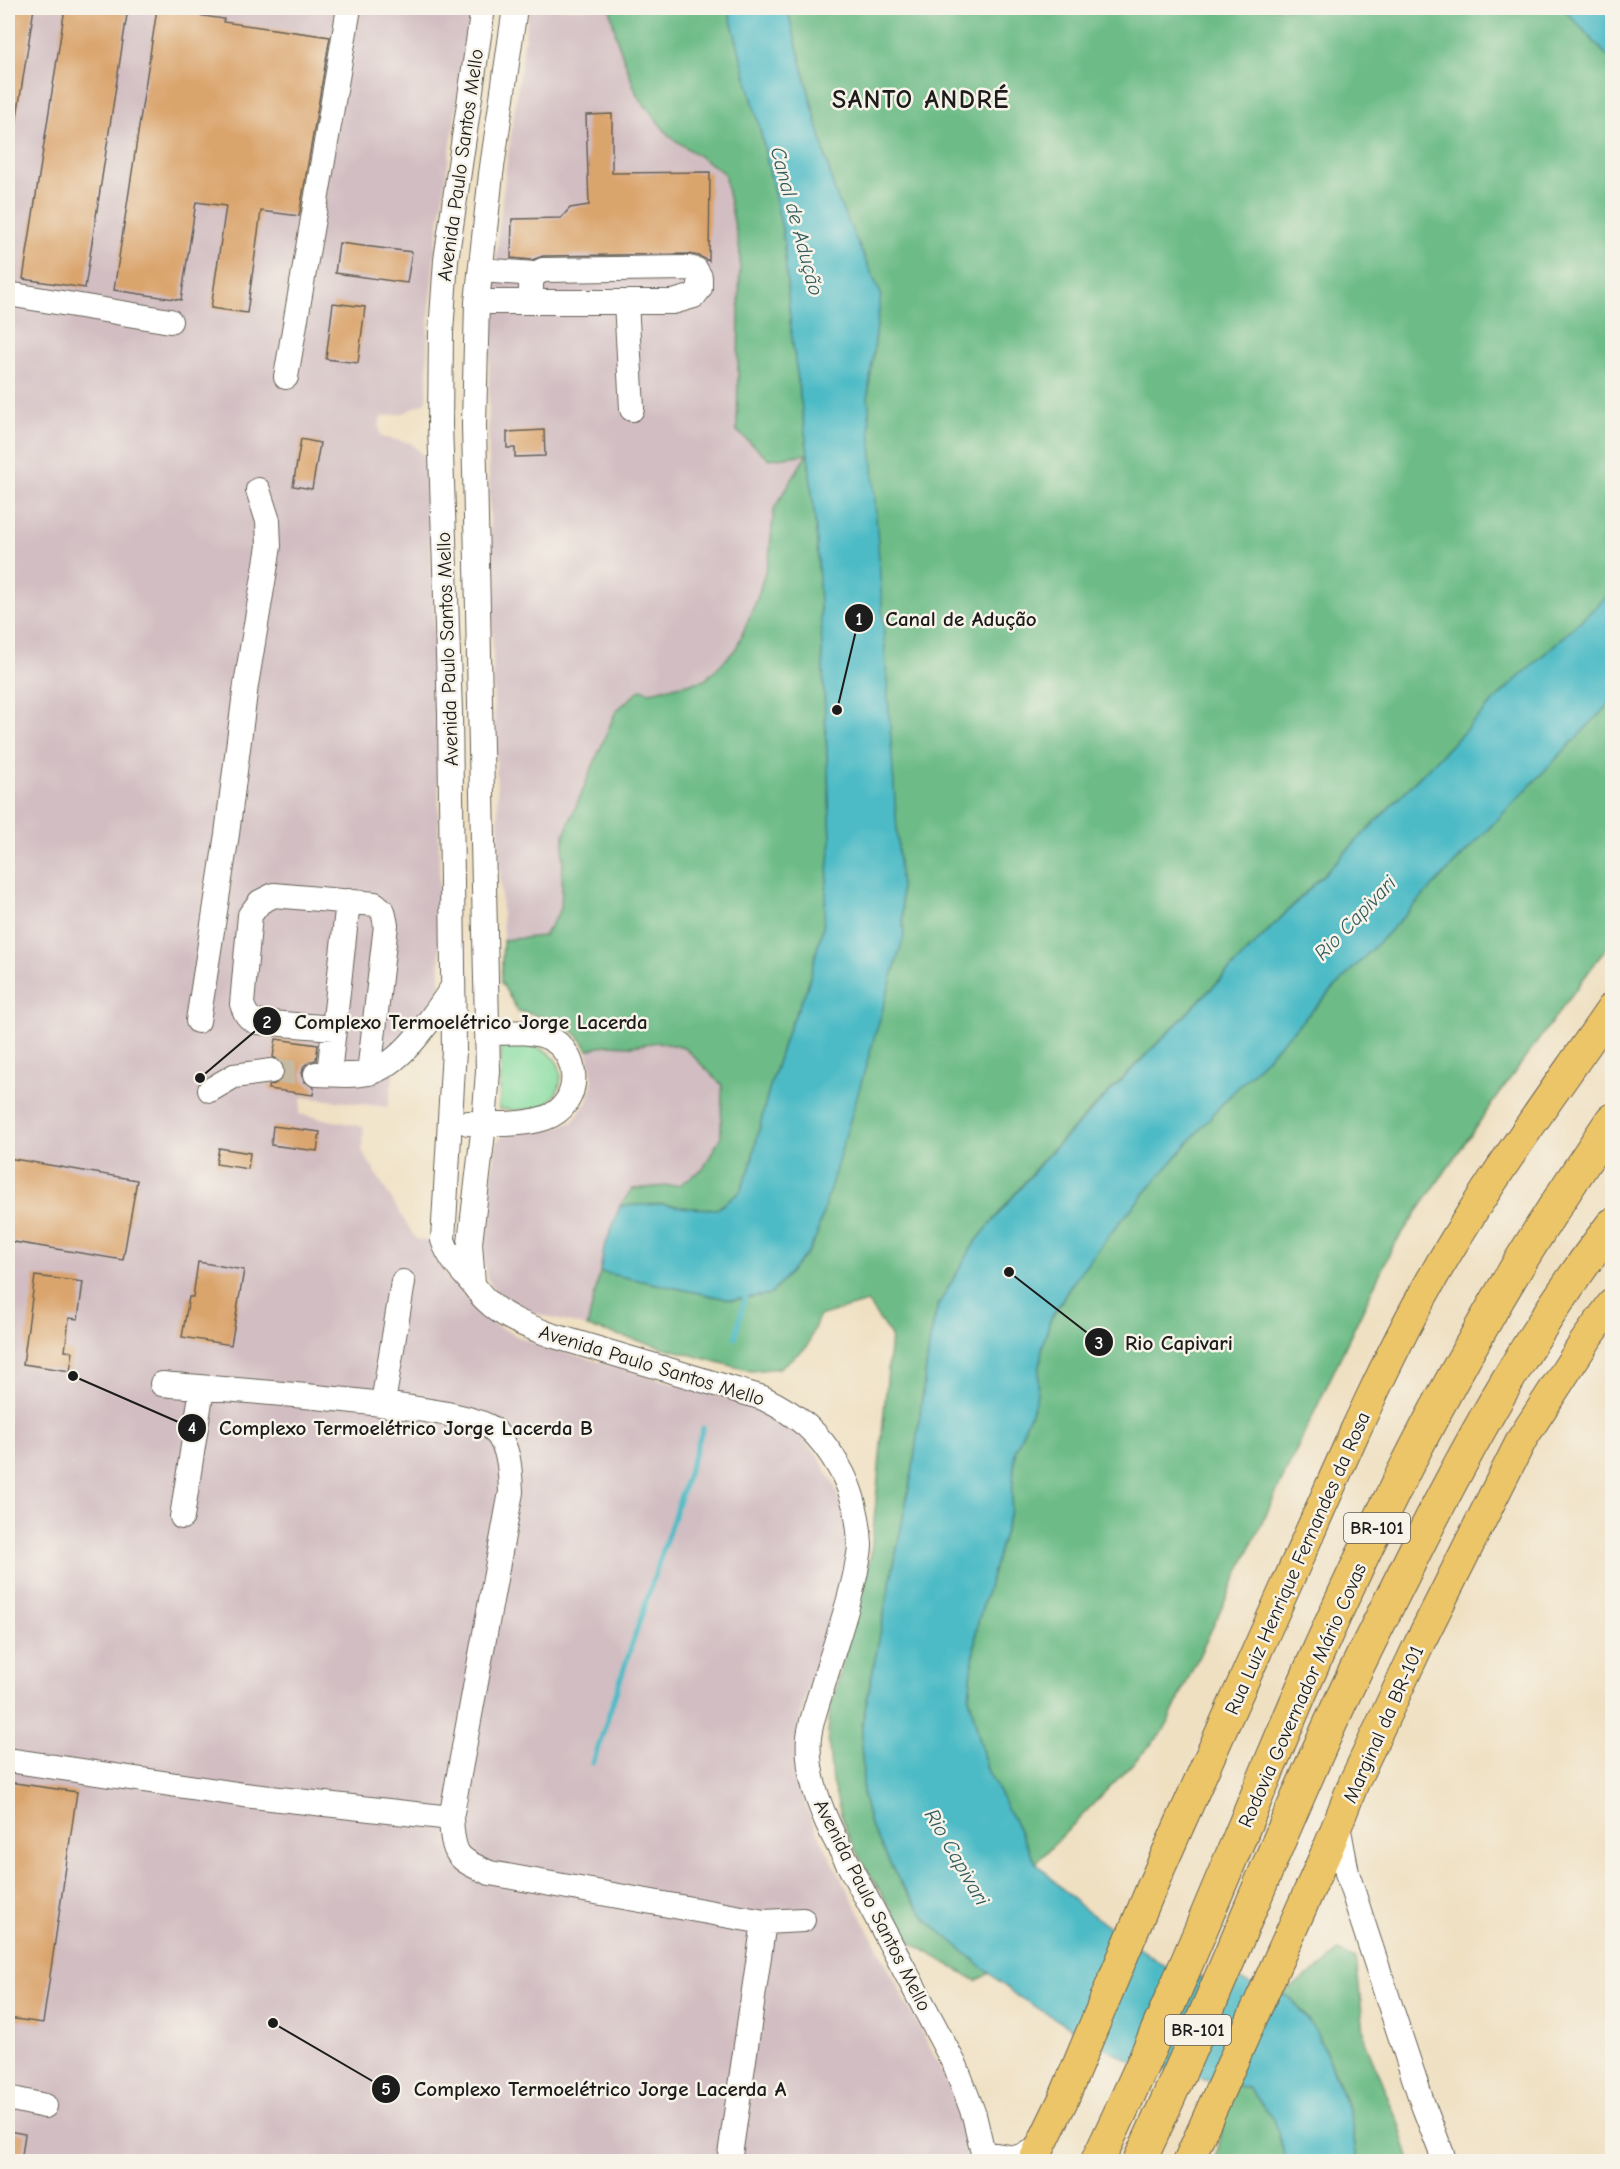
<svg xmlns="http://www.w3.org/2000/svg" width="1620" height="2169" font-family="'Comic Neue',sans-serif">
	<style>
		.industrial { fill: #d2bec2 }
		.green { fill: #87dda1; stroke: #527c5e; stroke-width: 1.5 }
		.forest { fill: #6dbc87; stroke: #446c52; stroke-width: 1.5 }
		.water { fill: #4ebbc6; stroke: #356c71; stroke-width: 1.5 }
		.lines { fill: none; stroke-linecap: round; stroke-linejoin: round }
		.stream { stroke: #4ebbc6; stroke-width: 5 }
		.building { fill: #daa46d }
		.minor-tunnel { stroke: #c5b9a1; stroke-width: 24; stroke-dasharray: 24 12; stroke-linecap: butt }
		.minor-casing { stroke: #666156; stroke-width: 26 }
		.major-casing { stroke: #666156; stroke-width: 32 }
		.highway-casing { stroke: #666156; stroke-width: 35 }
		.minor { stroke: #fff; stroke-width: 24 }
		.major { stroke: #edc569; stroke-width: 30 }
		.highway { stroke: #edc569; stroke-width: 33 }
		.labels { text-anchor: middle; stroke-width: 5; stroke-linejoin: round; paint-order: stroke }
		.shield { fill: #f7f3e8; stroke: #5e5c59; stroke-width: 1.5 }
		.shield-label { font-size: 18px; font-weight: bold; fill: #1c1c1c }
		.street-label { font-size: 20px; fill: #1c1c1c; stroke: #f7f3e8 }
		.water-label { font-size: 21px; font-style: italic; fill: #305c60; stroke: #f7f3e8 }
		.district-label { font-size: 26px; font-weight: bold; letter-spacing: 1.5px; fill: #1c1c1c; stroke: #f7f3e8 }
		.leader { fill: none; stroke: #1c1c1c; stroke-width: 2 }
		.callout-dot { fill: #1c1c1c; stroke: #f7f3e8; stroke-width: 2 }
		.mark-label { font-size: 18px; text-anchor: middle; font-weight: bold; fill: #fff }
		.callout-label { font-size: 21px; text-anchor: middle; font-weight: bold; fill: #1c1c1c; stroke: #f7f3e8; stroke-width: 5; stroke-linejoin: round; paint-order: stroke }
	</style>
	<rect width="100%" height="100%" fill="#f7f3e8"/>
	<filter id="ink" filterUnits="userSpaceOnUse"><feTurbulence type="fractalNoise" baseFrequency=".0167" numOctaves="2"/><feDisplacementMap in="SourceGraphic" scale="12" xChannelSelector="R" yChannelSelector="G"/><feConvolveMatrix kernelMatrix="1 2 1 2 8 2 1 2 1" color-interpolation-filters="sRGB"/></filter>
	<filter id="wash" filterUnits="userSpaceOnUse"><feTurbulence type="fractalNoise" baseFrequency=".008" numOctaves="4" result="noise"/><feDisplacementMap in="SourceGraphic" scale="24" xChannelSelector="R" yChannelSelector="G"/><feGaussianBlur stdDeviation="1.35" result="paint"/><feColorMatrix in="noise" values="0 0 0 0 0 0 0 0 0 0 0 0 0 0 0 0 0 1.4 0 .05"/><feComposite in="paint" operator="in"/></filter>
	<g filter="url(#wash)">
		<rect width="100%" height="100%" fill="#efe0c2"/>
		<path class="industrial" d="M 8,8 L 471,8 L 434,259 L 428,331 L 427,401 L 404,413 L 381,417 L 379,427 L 381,437 L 411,443 L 427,460 L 438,712 L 440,988 L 396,1059 L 388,1107 L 302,1097 L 299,1114 L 364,1127 L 362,1151 L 416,1239 L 431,1242 L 436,1259 L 445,1272 L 475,1308 L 495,1325 L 519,1337 L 547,1347 L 725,1398 L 759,1409 L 782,1421 L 800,1435 L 818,1456 L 834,1484 L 843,1511 L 848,1546 L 839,1591 L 806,1695 L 797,1736 L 800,1786 L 808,1812 L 823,1843 L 955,2096 L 966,2140 L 968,2161 L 8,2162 Z
			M 529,8 L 728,8 L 808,454 L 750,1168 L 604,1249 L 587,1327 L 530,1312 L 510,1303 L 495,1290 L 487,1279 L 484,1263 L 485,1222 L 496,1142 L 502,1137 L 529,1129 L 555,1128 L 572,1122 L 587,1102 L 593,1080 L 586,1045 L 568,1026 L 543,1017 L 518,1011 L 501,982 L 503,939 L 494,711 L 488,425 L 491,302 L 505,176 Z"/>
		<path class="green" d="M 502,1043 C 515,1045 532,1044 543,1050 C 567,1061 566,1092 544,1105 C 530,1112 514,1110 499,1109 Z"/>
		<path class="forest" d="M 610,8 L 728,8 L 760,129 L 783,233 L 791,330 L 808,454 L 817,540 L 831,840 L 823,927 L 807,988 L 785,1038 L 768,1093 L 750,1168 L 740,1192 L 717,1209 L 689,1208 L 662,1204 L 620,1206 L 632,1189 L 679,1185 L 703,1169 L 721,1136 L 722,1085 L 685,1048 L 658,1042 L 632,1046 L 606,1045 L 588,1050 C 575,1023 544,1017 518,1011 L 501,982 L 503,940 L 544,936 L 561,909 L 564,835 L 616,711 L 641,689 L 650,692 L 705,680 L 736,649 L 757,599 L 769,558 L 774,509 L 807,454 L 769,459 L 737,431 L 740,251 L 724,173 L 669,136 L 637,95 L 617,40 Z
			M 787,8 L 1563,8 L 1612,61 L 1612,592 L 1505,690 L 1046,1156 L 974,1244 L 938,1305 L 930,1338 L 913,1468 L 862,1725 L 863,1796 L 870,1825 L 900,1882 L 927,1920 L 990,1973 L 976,1981 L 912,1943 L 855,1850 L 845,1828 L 832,1782 L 828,1734 L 830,1709 L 871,1554 L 891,1336 L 867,1302 L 819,1316 L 807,1347 L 779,1368 L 751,1371 L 587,1327 L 600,1272 L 732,1300 L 771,1294 L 808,1252 L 816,1237 L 868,395 L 881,294 L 835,193 Z
			M 1612,701 L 1612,940 L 1498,1095 L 1392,1248 L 1163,1732 L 1036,1863 L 987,1770 L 969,1696 L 977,1625 L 1011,1510 L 1015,1451 L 1036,1400 L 1042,1348 L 1050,1320 L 1071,1285 L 1118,1224 L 1220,1106 Z
			M 1338,1951 L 1356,1959 L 1365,2041 L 1398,2122 L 1410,2161 L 1357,2161 C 1355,2148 1354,2133 1351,2119 C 1343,2088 1312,2007 1282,1994 L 1325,1964 Z
			M 1229,2083 L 1248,2088 L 1274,2119 L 1286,2161 L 1213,2162 L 1218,2149 Z"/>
		<path class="water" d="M 728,8 L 787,8 L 835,193 L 881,294 L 868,395 L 904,936 L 816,1237 L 808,1252 L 771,1294 L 732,1300 L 600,1272 L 604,1249 L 620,1206 L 662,1204 L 689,1208 L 717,1209 L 740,1192 L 750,1168 L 768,1093 L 785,1038 L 807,988 L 823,927 L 831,840 L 817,540 L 808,454 L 791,330 L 783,233 L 760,129 Z
			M 1563,8 L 1612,8 L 1612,61 Z
			M 1612,592 L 1612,701 L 1220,1106 L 1118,1224 L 1071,1285 L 1050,1320 L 1042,1348 L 1036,1400 L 1015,1451 L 1011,1510 L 977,1625 L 969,1697 L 987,1770 L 1036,1863 L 1079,1905 L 1162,1964 L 1192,1977 L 1239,1980 L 1291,1998 L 1315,2030 L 1331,2064 L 1351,2119 L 1357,2161 L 1286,2161 L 1274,2119 L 1248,2088 L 1137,2065 L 1084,2036 L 1014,1994 L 927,1920 L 900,1882 L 870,1825 L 863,1796 L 862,1725 L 913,1468 L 930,1338 L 938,1305 L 974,1244 L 1046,1157 L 1505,690 Z"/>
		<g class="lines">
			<path class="stream" d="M 735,1338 L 746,1293
				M 593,1763 L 703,1428"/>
		</g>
		<g id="blocks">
			<path class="building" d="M 8,8 L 34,8 L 16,123 L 8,122 Z
				M 65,8 L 128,8 L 85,288 L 23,279 Z
				M 157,9 L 224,19 L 223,22 L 330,37 L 299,216 L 261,211 L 247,313 L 211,308 L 226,206 L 196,202 L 181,300 L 114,290 Z
				M 612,114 L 612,173 L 710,172 L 709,261 L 699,256 L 688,254 L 543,256 L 532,260 L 511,258 L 512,219 L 561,218 L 570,208 L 589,205 L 586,115 Z
				M 339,243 L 412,252 L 407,283 L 335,273 Z
				M 333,303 L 365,307 L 358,363 L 326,359 Z
				M 544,430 L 545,456 L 515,457 L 515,448 L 507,448 L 507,432 Z
				M 301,439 L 320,443 L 312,489 L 293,486 Z
				M 276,1039 L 318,1045 L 316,1060 L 309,1062 L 304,1066 L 302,1073 L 304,1081 L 314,1088 L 313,1095 L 268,1089 L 269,1086 L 280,1082 L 284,1076 L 285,1069 L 283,1063 L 273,1057 Z
				M 273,1126 L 320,1132 L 317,1151 L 271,1145 Z
				M 219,1148 L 250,1153 L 248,1169 L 216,1164 Z
				M 8,1158 L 137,1180 L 123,1260 L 8,1241 Z
				M 198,1262 L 244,1270 L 231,1345 L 182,1337 L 189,1297 L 193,1297 Z
				M 35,1276 L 83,1282 L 78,1319 L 69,1318 L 65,1351 L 73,1352 L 70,1371 L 23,1364 Z
				M 8,1782 L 77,1792 L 43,2023 L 8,2018 Z
				M 8,2131 L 25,2134 L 21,2162 L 8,2162 Z"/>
		</g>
	</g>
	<g filter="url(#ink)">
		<use href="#blocks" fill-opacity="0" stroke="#666156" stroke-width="1.5"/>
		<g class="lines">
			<path class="minor-tunnel" d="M 271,1071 L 316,1074"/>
			<g class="minor-casing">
				<path id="minor" d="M 483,8 L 446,260 L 441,332 L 440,425 L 450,712 L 454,1050 L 443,1240 C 449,1258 459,1268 471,1282 C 476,1288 480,1295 486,1300 C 504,1318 527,1326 551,1335 L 763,1398 C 798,1415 819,1432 839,1467 C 852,1489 859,1518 860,1545 C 860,1553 857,1563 856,1571 C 848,1610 834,1647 823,1685 C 818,1701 811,1720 809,1737 C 806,1773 819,1806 834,1837 L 956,2067 L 974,2115 L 983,2153 L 983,2162
					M 481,270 L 535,274
					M 8,294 L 170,321
					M 477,302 L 673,302 L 694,296 L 700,288 L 700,277 L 696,270 L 688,268 L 543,270 L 535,274 L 531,282 L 531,302
					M 626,302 L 632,409
					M 286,377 L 349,8
					M 198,1021 L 227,834 L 246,685 L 269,546 L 268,521 L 258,490
					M 334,1028 L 257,1022 C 248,1019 245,1013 242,1004 L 250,915 L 260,902 L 274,895 L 375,904 L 383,911 L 386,925 L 369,1073
					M 316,1074 C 333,1074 353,1077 368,1073 C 403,1065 434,1014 453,987
					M 329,1074 L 348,901
					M 210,1090 L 234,1076 L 271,1071
					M 468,1123 C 493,1124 520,1126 545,1118 C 583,1105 582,1052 547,1037 C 529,1030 506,1033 487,1033
					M 473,1284 L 470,1243 L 484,1124 L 488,1071 L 474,425 L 477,302 L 491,174 L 515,8
					M 162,1384 C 212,1389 473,1404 495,1431 C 510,1449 510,1470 511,1492 L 451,1818 C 453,1855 456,1859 490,1873 L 764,1922 L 803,1920
					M 383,1403 L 403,1282
					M 182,1517 L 202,1388
					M 8,1760 L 244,1795 L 451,1818
					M 1338,1825 L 1347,1873 L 1362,1920 L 1423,2105 L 1445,2162
					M 8,2098 L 45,2106
					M 983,2153 L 1016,2158 L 1039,2149
					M 729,2162 L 764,1922"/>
			</g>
			<g class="major-casing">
				<path id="major" d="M 1033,2162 L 1063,2100 L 1153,1884 L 1355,1431 C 1377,1385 1398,1338 1424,1293 C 1479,1193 1548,1101 1612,1008
					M 1188,2162 L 1329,1846 L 1354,1782 L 1419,1644 L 1522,1439 L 1586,1340 L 1612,1304"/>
			</g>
			<g class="highway-casing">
				<path id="highway" d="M 1097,2162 C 1172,2007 1234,1847 1302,1689 C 1359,1557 1423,1427 1496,1302 C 1532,1240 1572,1180 1612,1120
					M 1139,2162 C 1205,2023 1260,1880 1323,1740 C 1352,1674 1386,1610 1418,1545 C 1476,1431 1534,1327 1612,1225"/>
			</g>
			<use href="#minor" class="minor"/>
			<use href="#major" class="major"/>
			<use href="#highway" class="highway"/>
		</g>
	</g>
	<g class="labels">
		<g class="shield">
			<rect x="1344" y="1513" width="66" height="30" rx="4.5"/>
			<rect x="1165" y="2015" width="66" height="30" rx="4.5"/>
		</g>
		<g class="shield-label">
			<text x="1377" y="1534">BR-101</text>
			<text x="1198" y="2036">BR-101</text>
		</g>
		<g class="street-label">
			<text transform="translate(460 165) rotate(-82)" y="7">Avenida Paulo Santos Mello</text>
			<text transform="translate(447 649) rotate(-92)" y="7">Avenida Paulo Santos Mello</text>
			<text transform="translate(652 1365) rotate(17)" y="7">Avenida Paulo Santos Mello</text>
			<text transform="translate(1297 1563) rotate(-66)" y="7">Rua Luiz Henrique Fernandes da Rosa</text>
			<text transform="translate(1302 1695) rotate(-66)" y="7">Rodovia Governador Mário Covas</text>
			<text transform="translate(1383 1724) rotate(-66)" y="7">Marginal da BR-101</text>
			<text transform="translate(873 1905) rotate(63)" y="7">Avenida Paulo Santos Mello</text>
		</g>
		<g class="water-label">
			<text transform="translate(797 221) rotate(75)" y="7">Canal de Adução</text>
			<text transform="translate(1355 918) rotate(-46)" y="7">Rio Capivari</text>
			<text transform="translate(957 1857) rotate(60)" y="7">Rio Capivari</text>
		</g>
		<g class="district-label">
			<text x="921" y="108">SANTO ANDRÉ</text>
		</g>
	</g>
	<path class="leader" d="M837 710L859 618M200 1078L267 1021M1009 1272L1099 1342M73 1376L192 1428M273 2023L386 2089"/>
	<g class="callout-dot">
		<circle cx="837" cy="710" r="6"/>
		<circle cx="200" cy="1078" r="6"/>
		<circle cx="1009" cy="1272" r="6"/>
		<circle cx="73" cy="1376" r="6"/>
		<circle cx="273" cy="2023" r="6"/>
		<circle cx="859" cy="618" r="15"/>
		<circle cx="267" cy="1021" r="15"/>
		<circle cx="1099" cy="1342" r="15"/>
		<circle cx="192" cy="1428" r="15"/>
		<circle cx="386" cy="2089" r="15"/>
	</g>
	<g class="mark-label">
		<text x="859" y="625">1</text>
		<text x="267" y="1028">2</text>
		<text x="1099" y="1349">3</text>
		<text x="192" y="1434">4</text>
		<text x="386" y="2095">5</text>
	</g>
	<g class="callout-label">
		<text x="961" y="626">Canal de Adução</text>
		<text x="471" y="1029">Complexo Termoelétrico Jorge Lacerda</text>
		<text x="1179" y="1350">Rio Capivari</text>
		<text x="406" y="1435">Complexo Termoelétrico Jorge Lacerda B</text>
		<text x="600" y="2096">Complexo Termoelétrico Jorge Lacerda A</text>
	</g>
	<rect width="1620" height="2169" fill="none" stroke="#f7f3e8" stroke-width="30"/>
</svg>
